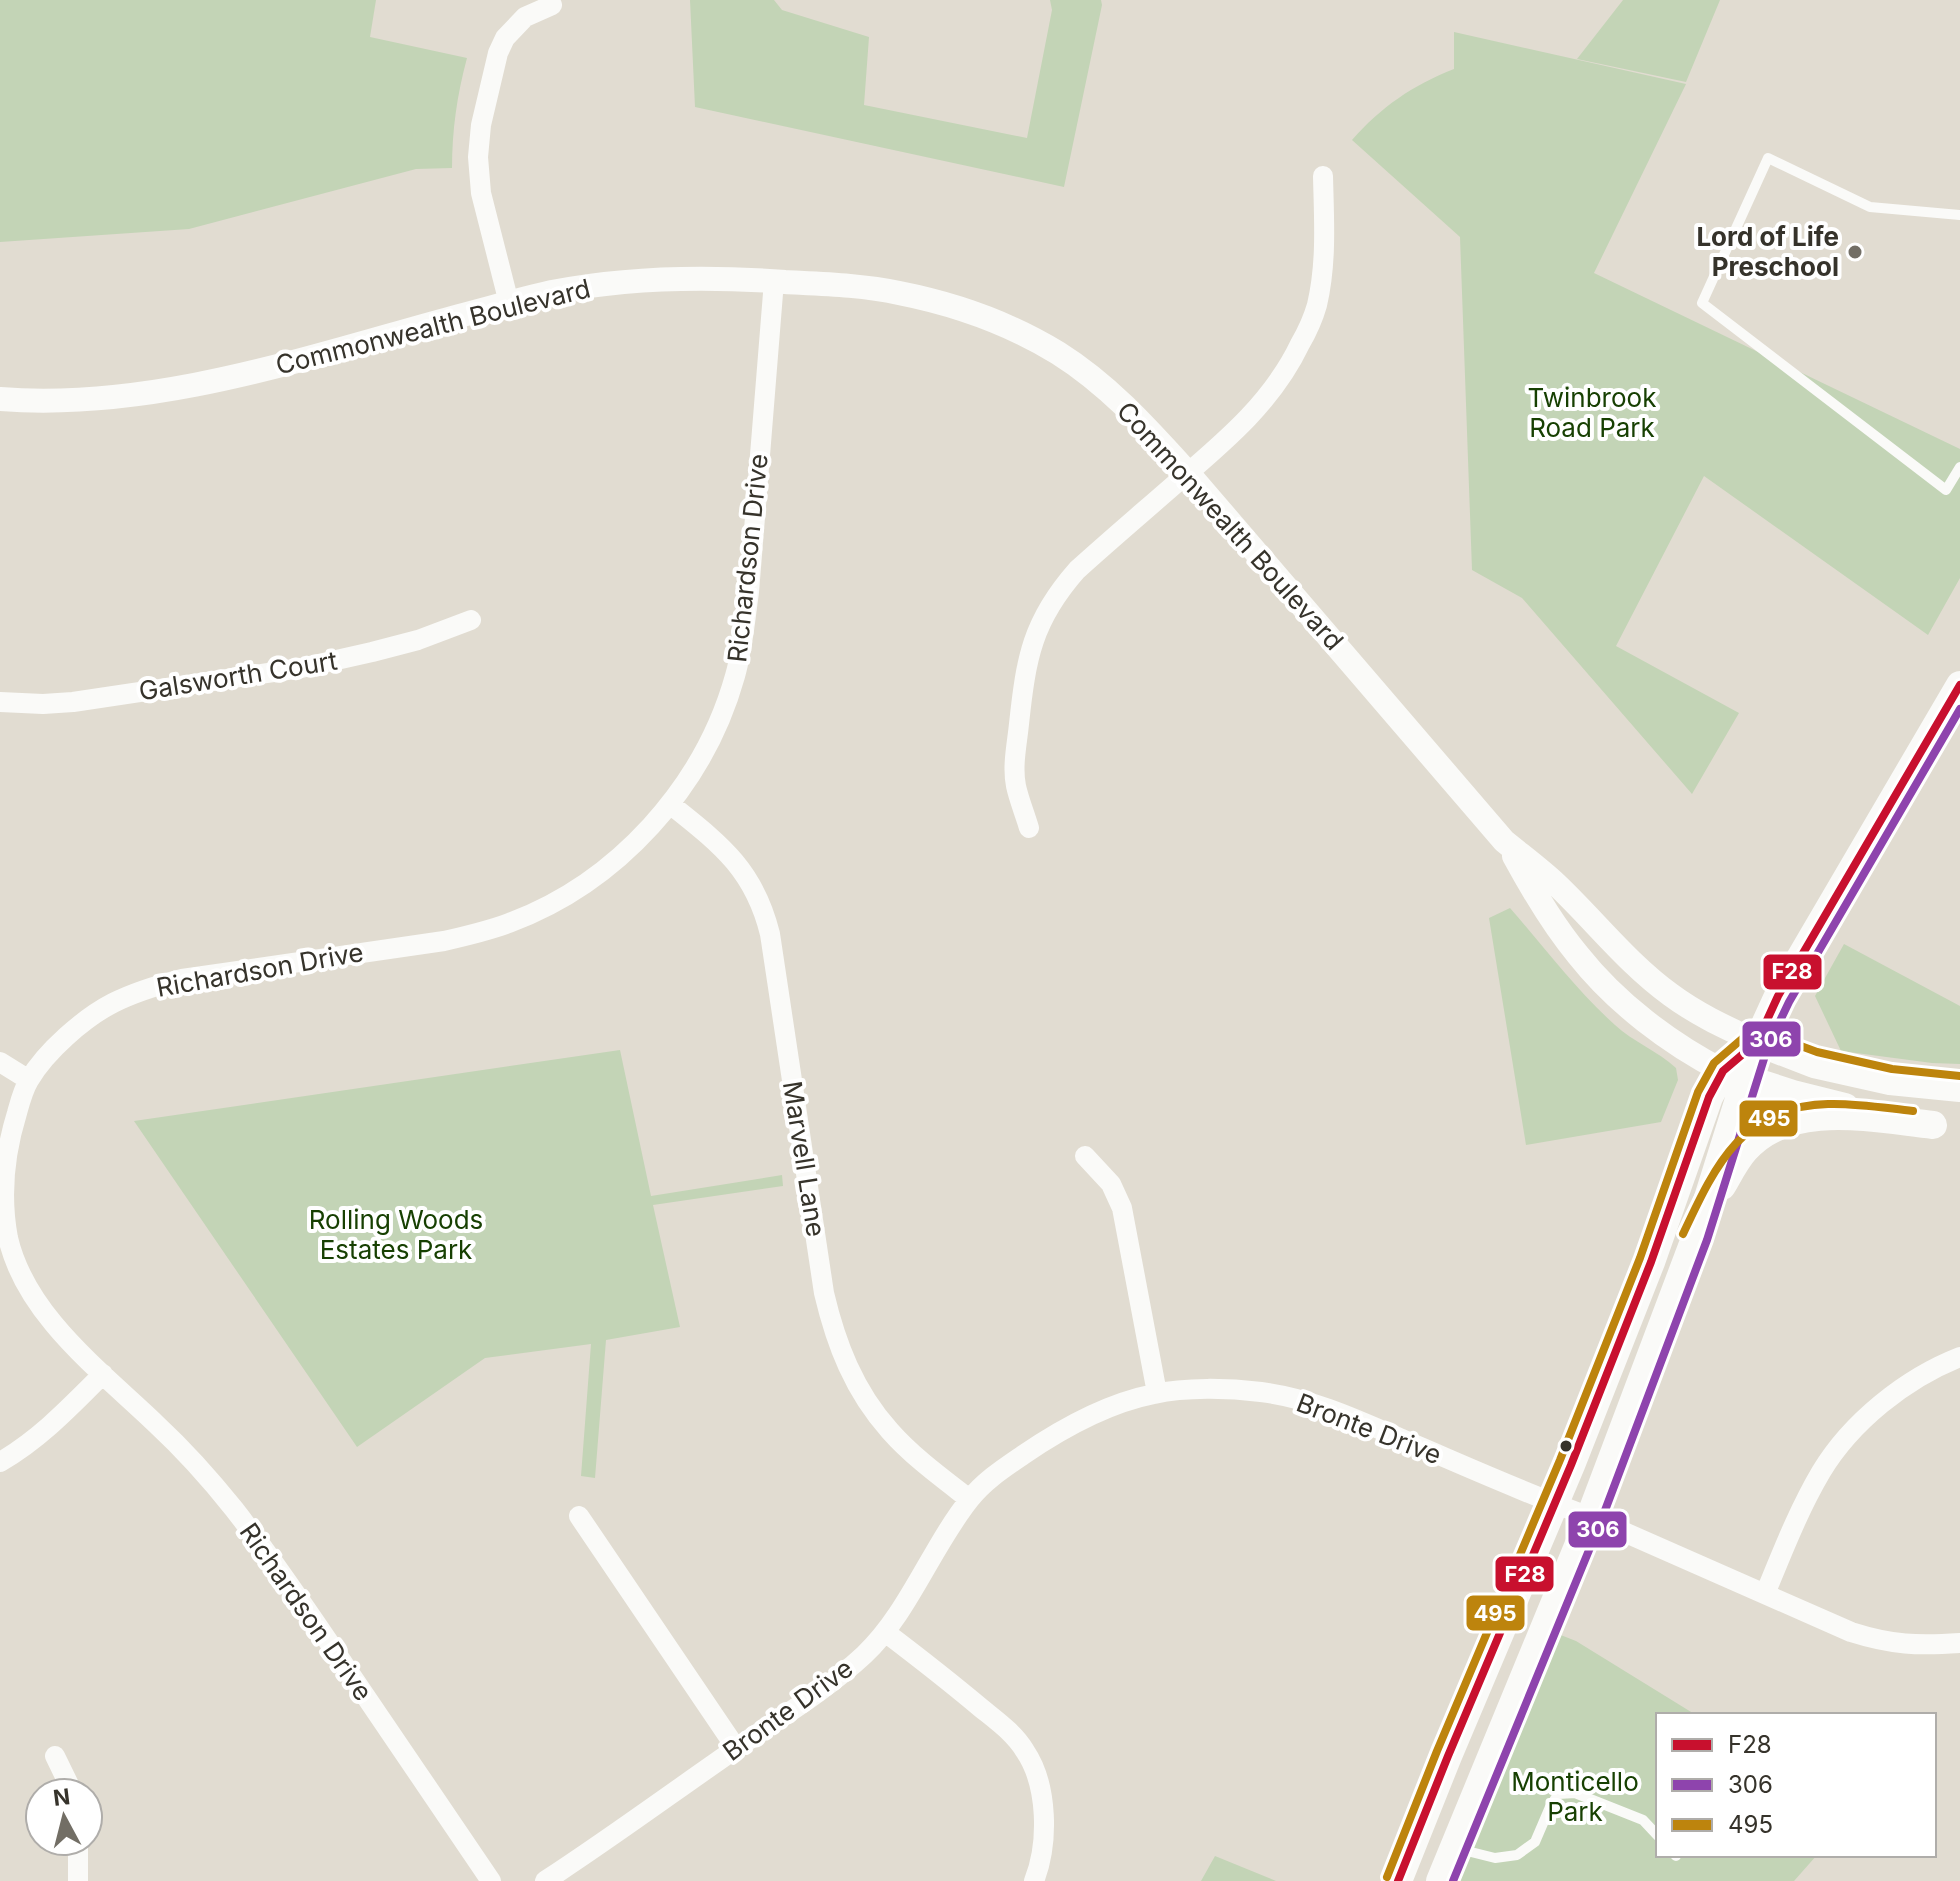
<svg xmlns="http://www.w3.org/2000/svg" width="1960" height="1881" font-family="Inter,sans-serif">
	<style>
		.green { fill: #c3d4b6 }
		.lines { fill: none; stroke-linecap: round; stroke-linejoin: round }
		.service { stroke: #fafaf8; stroke-width: 10 }
		.minor { stroke: #fafaf8; stroke-width: 20 }
		.tertiary { stroke: #fafaf8; stroke-width: 24 }
		.secondary { stroke: #fafaf8; stroke-width: 28 }
		.bus-1-casing { stroke: #fff; stroke-width: 14 }
		.bus-2-casing { stroke: #fff; stroke-width: 14 }
		.bus-3-casing { stroke: #fff; stroke-width: 14 }
		.bus-1 { stroke: #c8102e; stroke-width: 8 }
		.bus-2 { stroke: #8e44ad; stroke-width: 8 }
		.bus-3 { stroke: #bd840d; stroke-width: 8 }
		.poi-dot { fill: #726e65; stroke: #fff; stroke-width: 3 }
		.bus-dot { fill: #36332b; stroke: #fff; stroke-width: 3 }
		.labels { text-anchor: middle; stroke-width: 8; stroke-linejoin: round; paint-order: stroke }
		.poi-label { font-size: 26px; font-weight: bold; fill: #36332b; stroke: #fff; text-anchor: end }
		.street-label { font-size: 26px; fill: #36332b; stroke: #fff }
		.park-label { font-size: 26px; fill: #174002; stroke: #fff }
		.line-badge { stroke: #fff; stroke-width: 3 }
		.badge-label { font-size: 22px; text-anchor: middle; font-weight: bold; fill: #fff }
	</style>
	<rect width="100%" height="100%" fill="#e1dcd1"/>
	<path class="green" d="M 0,0 L 376,0 L 370,37 L 467,58 C 457,95 452,130 452,168 L 416,169 L 189,229 L 0,242 Z
		M 690,0 L 774,0 L 782,10 L 869,37 L 864,105 L 1027,138 L 1052,10 L 1050,0 L 1101,0 L 1102,5 L 1064,187 L 695,107 Z
		M 1623,0 L 1720,0 L 1686,82 L 1577,59 Z
		M 1454,32 L 1686,84 L 1594,273 L 1960,449 L 1960,578 L 1928,635 L 1704,476 L 1616,646 L 1739,713 L 1692,794 L 1522,598 L 1472,570 L 1460,237 L 1352,140 C 1381,107 1413,85 1454,69 Z
		M 1510,908 C 1544,947 1576,990 1615,1025 C 1633,1042 1658,1051 1676,1068 L 1678,1080 L 1661,1122 L 1526,1145 L 1489,918 Z
		M 1844,944 L 1960,1006 L 1960,1064 L 1932,1063 L 1841,1051 L 1815,996 Z
		M 620,1050 L 651,1196 L 782,1175 L 783,1186 L 653,1205 L 680,1327 L 606,1340 L 595,1478 L 581,1476 L 591,1344 L 485,1358 L 357,1447 L 134,1121 Z
		M 1553,1632 L 1576,1641 L 1696,1715 L 1658,1715 L 1658,1855 L 1817,1855 L 1794,1881 L 1453,1881 Z
		M 1215,1856 L 1276,1881 L 1201,1881 Z"/>
	<g class="lines">
		<path class="service" d="M 1960,215 L 1870,207 L 1768,158 L 1702,303 L 1946,490 L 1960,467
			M 1455,1848 L 1495,1858 L 1517,1855 L 1535,1842 L 1550,1807 L 1558,1794 L 1575,1793 L 1643,1820 L 1658,1836
			M 1675,1855 L 1676,1856"/>
		<path class="minor" d="M 509,303 L 481,193 L 478,157 L 481,125 L 498,53 L 505,38 L 525,17 L 552,5
			M 0,702 L 43,704 L 73,702 L 301,668 L 372,652 L 418,640 L 471,620
			M 670,804 C 720,844 754,869 770,934 L 824,1293 C 836,1344 854,1391 890,1431 C 913,1457 942,1478 969,1499
			M 1029,828 C 1025,814 1019,800 1016,786 C 1012,766 1017,744 1019,724 C 1026,658 1032,621 1077,570 C 1109,541 1142,513 1174,485 C 1223,443 1272,403 1300,344 C 1307,332 1313,319 1317,305 C 1327,262 1324,220 1323,176
			M 0,1062 L 29,1080
			M 1085,1156 L 1111,1184 L 1122,1208 L 1157,1393
			M 0,1462 C 40,1439 71,1406 103,1374
			M 579,1516 L 736,1748
			M 1765,1594 C 1782,1553 1798,1511 1821,1472 C 1851,1422 1906,1378 1960,1357
			M 885,1632 C 918,1657 950,1682 981,1708 C 997,1721 1014,1733 1025,1751 C 1048,1785 1049,1843 1034,1881
			M 55,1756 L 73,1793
			M 78,1841 L 78,1881
			M 491,1881 C 442,1809 394,1738 345,1666 C 309,1613 273,1559 234,1509 C 210,1479 184,1450 156,1424 C 101,1371 26,1316 8,1238 C 0,1195 4,1155 17,1113 C 20,1102 23,1090 29,1080 C 46,1051 84,1018 113,1003 C 135,992 158,985 182,979 L 444,941 C 466,936 488,931 509,923 C 617,883 704,787 735,676 C 743,648 745,620 749,592 L 774,281
			M 545,1881 C 608,1840 669,1795 731,1752 C 776,1720 823,1693 864,1655 C 908,1614 932,1546 970,1499 C 984,1481 1004,1468 1023,1455 C 1061,1429 1108,1403 1154,1394 C 1186,1387 1228,1388 1261,1392 C 1311,1398 1358,1420 1404,1440 C 1465,1466 1527,1494 1590,1517 L 1851,1632 C 1892,1645 1918,1646 1960,1643"/>
		<path class="tertiary" d="M 0,399 C 155,411 311,356 459,316 C 490,308 521,299 552,292 C 629,277 707,276 785,282 C 823,284 862,285 899,293 C 955,304 1009,323 1058,353 C 1109,385 1148,429 1188,473 L 1504,841 C 1521,855 1540,869 1556,884 C 1595,921 1627,963 1671,995 C 1698,1015 1727,1028 1757,1042
			M 1514,856 C 1533,891 1553,925 1578,955 C 1616,1003 1669,1043 1723,1071"/>
		<path class="secondary" d="M 1757,1042 L 1814,1064 L 1890,1081 L 1960,1088
			M 1728,1073 L 1793,1094 L 1845,1107
			M 1722,1186 C 1729,1174 1736,1160 1745,1150 C 1789,1099 1875,1119 1933,1125
			M 1398,1881 L 1448,1756 L 1571,1465 L 1651,1262 L 1709,1097 L 1723,1071 L 1756,1043
			M 1440,1881 L 1590,1517 L 1696,1236 L 1757,1042 L 1778,996 L 1960,685"/>
		<g class="bus-1-casing">
			<path id="bus-1" d="M 1398,1881 L 1448,1756 L 1571,1465 L 1651,1262 L 1709,1097 L 1723,1071 L 1757,1042 L 1778,996 L 1960,685"/>
		</g>
		<g class="bus-2-casing">
			<path id="bus-2" d="M 1453,1881 L 1601,1521 L 1707,1240 L 1768,1046 L 1789,1002 L 1960,709"/>
		</g>
		<g class="bus-3-casing">
			<path id="bus-3" d="M 1683,1234 C 1715,1166 1742,1106 1828,1104 C 1856,1103 1885,1108 1913,1111
				M 1387,1877 L 1437,1751 L 1560,1460 L 1640,1258 L 1698,1092 L 1714,1063 L 1750,1032 L 1758,1030 L 1817,1052 L 1892,1069 L 1960,1076"/>
		</g>
		<use href="#bus-1" class="bus-1"/>
		<use href="#bus-2" class="bus-2"/>
		<use href="#bus-3" class="bus-3"/>
	</g>
	<circle class="poi-dot" cx="1855" cy="252" r="8"/>
	<circle class="bus-dot" cx="1566" cy="1446" r="7"/>
	<g class="labels">
		<g class="poi-label">
			<text x="1839" y="246">Lord of Life<tspan x="1839" dy="30">Preschool</tspan></text>
		</g>
		<g class="street-label">
			<text transform="translate(433 327) rotate(-14)" y="9">Commonwealth Boulevard</text>
			<text transform="translate(1230 526) rotate(48)" y="9">Commonwealth Boulevard</text>
			<text transform="translate(748 558) rotate(-84)" y="9">Richardson Drive</text>
			<text transform="translate(238 676) rotate(-9)" y="9">Galsworth Court</text>
			<text transform="translate(260 970) rotate(-10)" y="9">Richardson Drive</text>
			<text transform="translate(804 1159) rotate(81)" y="9">Marvell Lane</text>
			<text transform="translate(1369 1429) rotate(21)" y="9">Bronte Drive</text>
			<text transform="translate(306 1612) rotate(55)" y="9">Richardson Drive</text>
			<text transform="translate(788 1710) rotate(-36)" y="9">Bronte Drive</text>
		</g>
		<g class="park-label">
			<text x="1592" y="407">Twinbrook<tspan x="1592" dy="30">Road Park</tspan></text>
			<text x="396" y="1229">Rolling Woods<tspan x="396" dy="30">Estates Park</tspan></text>
			<text x="1575" y="1791">Monticello<tspan x="1575" dy="30">Park</tspan></text>
		</g>
	</g>
	<g class="line-badge">
		<rect x="1762" y="953" width="61" height="38" rx="8" fill="#c8102e"/>
		<rect x="1741" y="1020" width="61" height="38" rx="8" fill="#8e44ad"/>
		<rect x="1738" y="1099" width="61" height="39" rx="8" fill="#bd840d"/>
		<rect x="1567" y="1510" width="61" height="39" rx="8" fill="#8e44ad"/>
		<rect x="1494" y="1555" width="61" height="38" rx="8" fill="#c8102e"/>
		<rect x="1465" y="1594" width="61" height="38" rx="8" fill="#bd840d"/>
	</g>
	<g class="badge-label">
		<text x="1792" y="979">F28</text>
		<text x="1771" y="1047">306</text>
		<text x="1769" y="1126">495</text>
		<text x="1598" y="1537">306</text>
		<text x="1525" y="1582">F28</text>
		<text x="1495" y="1621">495</text>
	</g>
	<rect x="1656" y="1713" width="280" height="144" fill="#ffffff" stroke="#afadaa" stroke-width="2"/>
	<rect x="1672" y="1739" width="40" height="12" fill="#c8102e" stroke="#afadaa" stroke-width="2"/>
	<text x="1728" y="1753" font-size="24" fill="#36332b">F28</text>
	<rect x="1672" y="1779" width="40" height="12" fill="#8e44ad" stroke="#afadaa" stroke-width="2"/>
	<text x="1728" y="1793" font-size="24" fill="#36332b">306</text>
	<rect x="1672" y="1819" width="40" height="12" fill="#bd840d" stroke="#afadaa" stroke-width="2"/>
	<text x="1728" y="1833" font-size="24" fill="#36332b">495</text>
	<g transform="translate(64 1817) rotate(353)"><circle r="38" fill="#ffffff" stroke="#afadaa" stroke-width="2"/>
	<path d="M0-6L14 30L0 20L-14 30Z" fill="#726e65"/>
	<text y="-12" font-size="22" font-weight="bold" text-anchor="middle" fill="#36332b">N</text>
	</g>
</svg>
